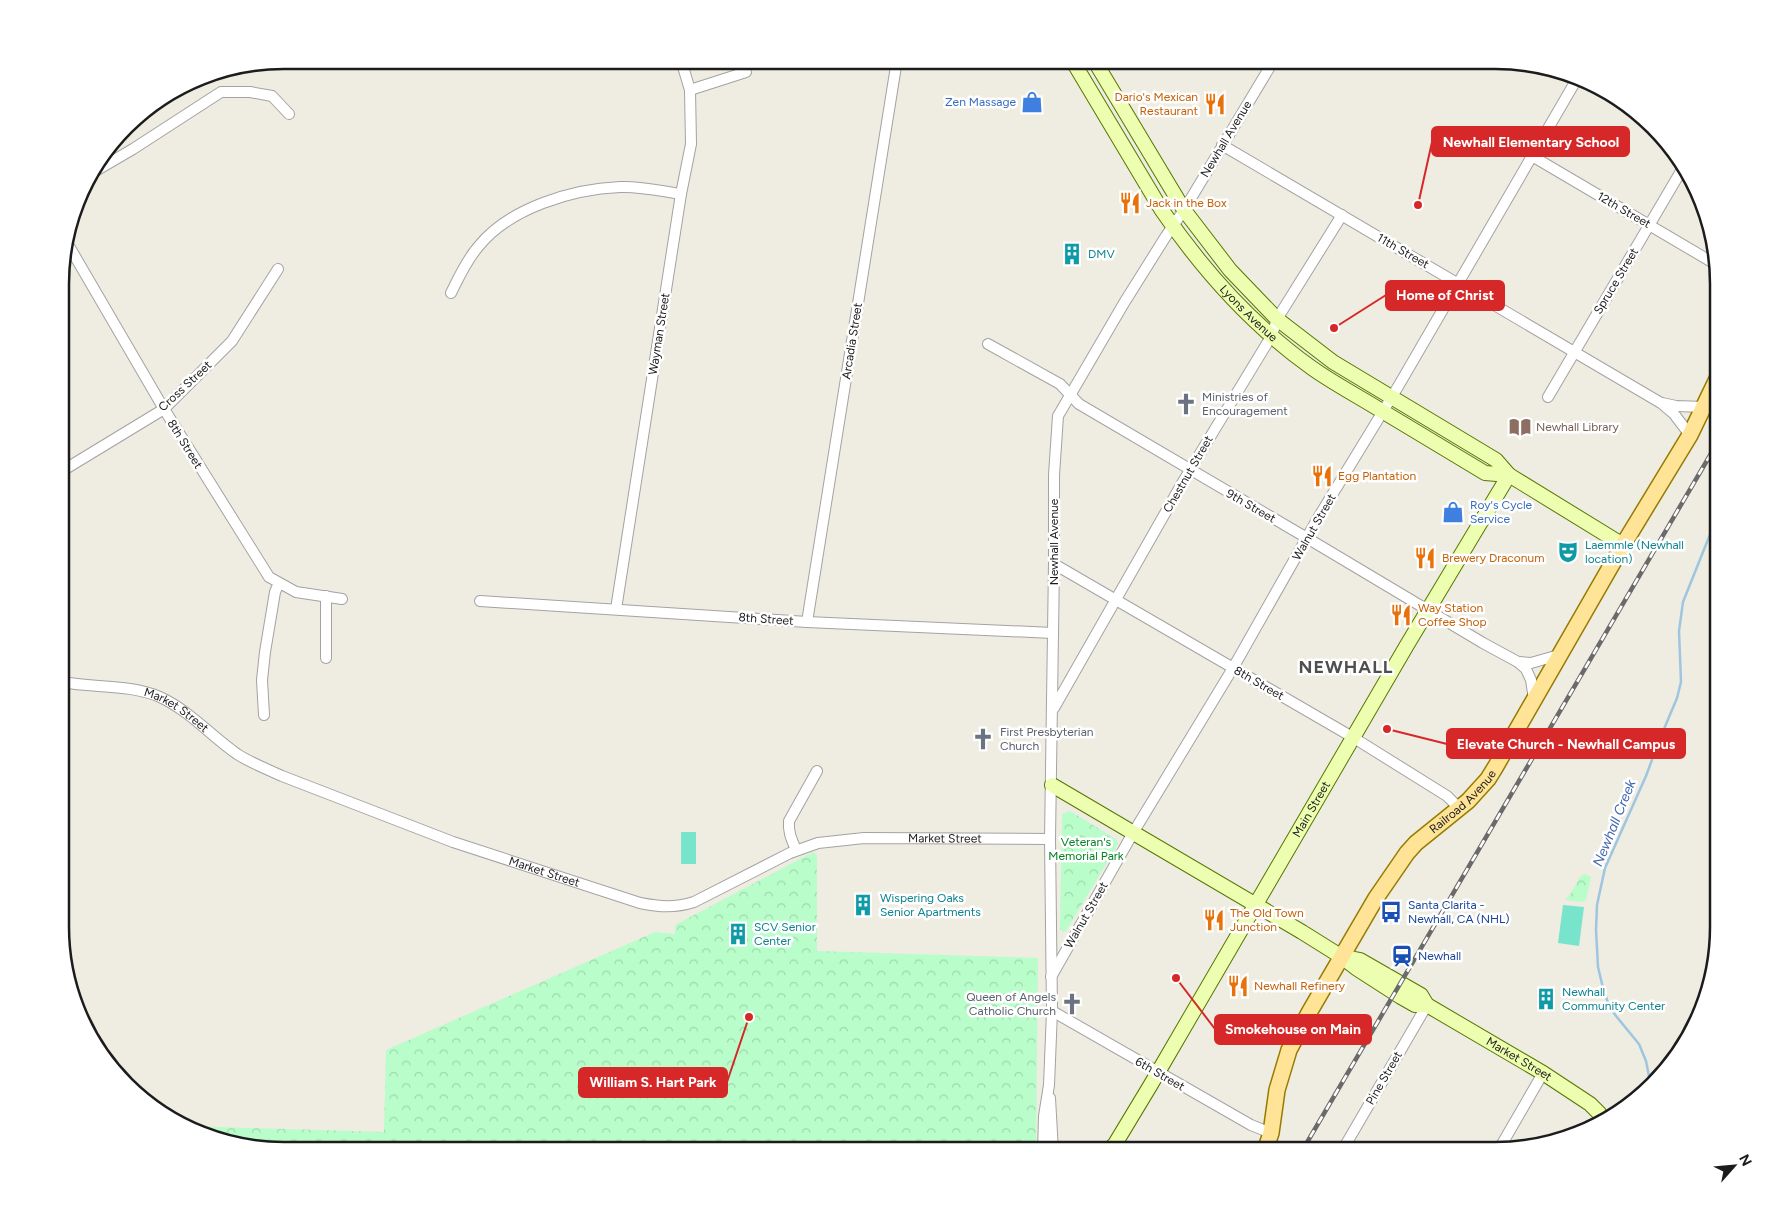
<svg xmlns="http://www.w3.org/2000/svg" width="1779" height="1211" font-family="Figtree,sans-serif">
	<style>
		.park { fill: url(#park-crowns) }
		.pitch { fill: #78e4cc }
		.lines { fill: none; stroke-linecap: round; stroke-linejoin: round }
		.stream { stroke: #9ec6e0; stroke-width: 2.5 }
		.street-casing { stroke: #a3a3a3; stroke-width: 12 }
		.secondary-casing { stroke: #567700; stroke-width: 16 }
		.primary-casing { stroke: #957c00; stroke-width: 18 }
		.street { stroke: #fff; stroke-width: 10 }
		.secondary { stroke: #edfeb0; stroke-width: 14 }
		.primary { stroke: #ffe396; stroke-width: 15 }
		.rail-casing { stroke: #6a6a6a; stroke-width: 4.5 }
		.rail { stroke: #fff; stroke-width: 2.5; stroke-dasharray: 8; stroke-linecap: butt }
		.labels { text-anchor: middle; stroke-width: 5; stroke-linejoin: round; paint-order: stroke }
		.food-label { font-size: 12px; fill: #c56008; stroke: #fff; text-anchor: start }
		.shop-label { font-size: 12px; fill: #366cbe; stroke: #fff; text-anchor: end }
		.street-label { font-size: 12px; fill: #1c1c1c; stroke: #fff }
		.culture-label { font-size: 12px; fill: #0d838f; stroke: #fff; text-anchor: start }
		.worship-label { font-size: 12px; fill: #5b616d; stroke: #fff; text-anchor: start }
		.education-label { font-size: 12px; fill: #785e54; stroke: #fff; text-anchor: start }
		.park-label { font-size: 12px; fill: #038122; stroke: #fff }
		.transit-label { font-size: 12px; fill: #164399; stroke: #fff; text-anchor: start }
		.water-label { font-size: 14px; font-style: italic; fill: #4268b2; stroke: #fff }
		.district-label { font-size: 18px; font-weight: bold; letter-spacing: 1px; fill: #4f4f4f; stroke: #fff }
		.rim { fill: none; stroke: #1c1c1c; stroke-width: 2.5 }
		.leader { fill: none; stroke: #d62828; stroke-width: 2 }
		.callout-dot { fill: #d62828; stroke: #fff; stroke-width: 2 }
		.callout { fill: #d62828; stroke: #d62828; stroke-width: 2 }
		.callout-label { font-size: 14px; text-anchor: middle; font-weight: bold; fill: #fff }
	</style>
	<defs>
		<pattern id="park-crowns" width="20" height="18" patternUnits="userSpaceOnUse" patternTransform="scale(1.25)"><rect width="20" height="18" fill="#b9fdca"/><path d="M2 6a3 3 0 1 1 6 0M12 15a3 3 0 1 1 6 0" fill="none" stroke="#9ed8ad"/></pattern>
	</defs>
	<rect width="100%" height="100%" fill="#efece1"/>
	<path class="park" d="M 1070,811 L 1116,839 L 1118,844 L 1066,931 L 1063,932 L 1060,929 L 1062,814 Z
		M 813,852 L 817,855 L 817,951 L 1038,958 L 1036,1151 L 283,1151 L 212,1139 L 185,1126 L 384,1132 L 386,1050 L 655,932 L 675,934 L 675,925 Z
		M 1585,874 L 1591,877 L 1586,900 L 1581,902 L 1565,900 L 1571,893 L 1580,877 Z"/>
	<path class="pitch" d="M 681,832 L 696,832 L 696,864 L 681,864 Z
		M 1563,905 L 1584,907 L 1579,946 L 1558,943 Z"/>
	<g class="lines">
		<path class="stream" d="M 1650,1081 L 1646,1061 L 1639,1044 L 1616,1016 L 1609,1006 L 1603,988 L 1598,967 L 1596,930 L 1597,905 L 1605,868 L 1646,776 L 1659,741 L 1677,698 L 1681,682 L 1679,631 L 1683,602 L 1719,512"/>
		<g class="street-casing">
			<g id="street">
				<path d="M 690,90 L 746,72"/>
				<path d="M 1222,145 L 1661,403 L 1674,414 L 1690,435"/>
				<path d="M 1532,156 L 1717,265"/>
				<path d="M 92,173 L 133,149 L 221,92 L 250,92 L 272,96 L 289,114"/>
				<path d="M 66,241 L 164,409 L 269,577 L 296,592 L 342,599"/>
				<path d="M 451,293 C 459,277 466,261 478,247 C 509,208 572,189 620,187 C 640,186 661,191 681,194"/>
				<path d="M 988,344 L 1060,384 L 1079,404 L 1307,538 L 1483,643 L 1518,662 L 1526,669 L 1531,680 L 1534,699"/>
				<path d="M 1548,397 L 1684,166"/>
				<path d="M 1662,403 L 1676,406 L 1704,407"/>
				<path d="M 62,471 L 164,409 L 232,341 L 278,269"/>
				<path d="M 1054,564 L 1354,738 L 1447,796 L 1460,809"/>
				<path d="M 326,596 L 326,658"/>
				<path d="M 480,601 L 807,622 L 1053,633"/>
				<path d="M 616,609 L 681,194 L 691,144 L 690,90 L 681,60"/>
				<path d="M 807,622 L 897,60"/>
				<path d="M 1518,662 L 1531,663 L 1559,655"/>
				<path id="s1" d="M 62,682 C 94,688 130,684 160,697 C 190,711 211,736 237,754 C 251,763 267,769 282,776 L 453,842 L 640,903 C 660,907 675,908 694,902 L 790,853 L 818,843 L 864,838 L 1050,839"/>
				<path d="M 1054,708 L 1184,480 L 1272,335 L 1277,319 L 1342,215"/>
				<path d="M 264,715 L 262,680 L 265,652 L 275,592 L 279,583"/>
				<path d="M 796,850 C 792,840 788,833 789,821 L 817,771"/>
				<path d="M 1051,977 L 1133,833 L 1233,668 L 1318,518 L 1399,385 L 1578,77"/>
				<path d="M 1052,1011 L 1251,1125 L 1271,1133"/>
				<path d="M 1050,1098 L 1053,1151"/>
				<path d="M 1043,1151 L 1044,1116 L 1049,1085 L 1052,1011 L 1050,839 L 1054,564 L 1054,475 L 1058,416 L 1124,303 L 1166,236 L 1184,210 L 1274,60"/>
				<path d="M 1342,1151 L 1427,1005"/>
				<path d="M 1498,1151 L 1543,1073"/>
			</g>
		</g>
		<g class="secondary-casing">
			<g id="secondary">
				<path id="s2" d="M 1072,60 L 1161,209 C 1202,269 1253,326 1312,368 C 1333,383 1356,395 1377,408 C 1413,430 1449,451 1485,473 L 1509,475"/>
				<path d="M 1094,60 L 1184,210 L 1230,270 L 1277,319 L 1333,362 L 1496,460 L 1509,475 L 1623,545"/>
				<path d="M 1052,785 L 1302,932 L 1342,957 L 1356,968 L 1401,997 L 1415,1005 L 1427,1005"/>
				<path id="s3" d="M 1345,957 L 1360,960 L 1407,987 L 1421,995 L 1427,1005 L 1543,1073 L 1590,1104 L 1599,1113 L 1604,1122"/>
				<path id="s4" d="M 1108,1151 L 1115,1144 L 1150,1086 L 1407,645 L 1509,475"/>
			</g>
		</g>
		<g class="primary-casing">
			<g id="primary">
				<path id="s5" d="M 1265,1151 L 1271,1133 L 1277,1090 L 1289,1050 L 1310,1011 L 1376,898 L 1407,853 L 1416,843 L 1468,801 L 1488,779 L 1496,766 L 1623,545 L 1690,435 L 1719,375"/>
			</g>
		</g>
		<use href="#street" class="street"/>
		<use href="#secondary" class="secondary"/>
		<use href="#primary" class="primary"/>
		<g class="rail-casing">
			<path id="rail" d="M 1302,1151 L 1719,440"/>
		</g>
		<use href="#rail" class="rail"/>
	</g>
	<defs>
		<g id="shop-bare" transform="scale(1.725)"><path d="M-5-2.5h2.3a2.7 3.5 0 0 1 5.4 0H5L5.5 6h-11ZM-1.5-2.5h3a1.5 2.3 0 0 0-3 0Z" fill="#3f7fe0" stroke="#fff" stroke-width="2.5" paint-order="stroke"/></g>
		<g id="restaurant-bare" transform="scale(1.725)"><path d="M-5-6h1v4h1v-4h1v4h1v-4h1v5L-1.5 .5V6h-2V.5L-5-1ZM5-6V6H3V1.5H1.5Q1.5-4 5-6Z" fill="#e8710a" stroke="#fff" stroke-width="2.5" paint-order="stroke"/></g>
		<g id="building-bare" transform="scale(1.725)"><path d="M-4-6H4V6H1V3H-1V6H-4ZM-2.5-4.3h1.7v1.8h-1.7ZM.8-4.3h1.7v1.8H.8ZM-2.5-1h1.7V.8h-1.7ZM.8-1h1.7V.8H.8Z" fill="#0f9aa8" stroke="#fff" stroke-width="2.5" paint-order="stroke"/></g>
		<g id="church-bare" transform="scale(1.725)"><path d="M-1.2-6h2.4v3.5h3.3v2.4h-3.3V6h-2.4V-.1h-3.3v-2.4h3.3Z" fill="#6b7280" stroke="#fff" stroke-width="2.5" paint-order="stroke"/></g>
		<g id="library-bare" transform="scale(1.725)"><path d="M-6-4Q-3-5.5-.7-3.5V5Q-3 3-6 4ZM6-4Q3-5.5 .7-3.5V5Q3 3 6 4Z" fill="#8d6e63" stroke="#fff" stroke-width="2.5" paint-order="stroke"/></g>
		<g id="theatre-bare" transform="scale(1.725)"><path d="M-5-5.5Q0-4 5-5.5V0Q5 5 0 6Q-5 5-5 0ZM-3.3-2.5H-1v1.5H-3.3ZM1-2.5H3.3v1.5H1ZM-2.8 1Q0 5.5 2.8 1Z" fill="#0f9aa8" stroke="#fff" stroke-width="2.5" paint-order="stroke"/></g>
		<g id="bus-bare" transform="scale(1.725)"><path d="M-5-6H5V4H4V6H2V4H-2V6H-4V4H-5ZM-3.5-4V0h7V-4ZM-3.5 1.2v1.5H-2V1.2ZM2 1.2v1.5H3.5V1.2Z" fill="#1a4fb4" stroke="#fff" stroke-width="2.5" paint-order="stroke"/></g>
		<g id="station-bare" transform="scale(1.725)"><path d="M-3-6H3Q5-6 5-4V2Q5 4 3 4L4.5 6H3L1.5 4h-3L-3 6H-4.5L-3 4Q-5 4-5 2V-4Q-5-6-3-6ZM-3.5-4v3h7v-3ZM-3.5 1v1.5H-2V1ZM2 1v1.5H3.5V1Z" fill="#1a4fb4" stroke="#fff" stroke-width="2.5" paint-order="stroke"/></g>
	</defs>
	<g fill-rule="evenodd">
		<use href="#shop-bare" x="1032" y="102"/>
		<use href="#restaurant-bare" x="1215" y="104"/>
		<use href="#restaurant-bare" x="1130" y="203"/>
		<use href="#building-bare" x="1072" y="254"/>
		<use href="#church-bare" x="1186" y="404"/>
		<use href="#library-bare" x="1520" y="427"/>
		<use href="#restaurant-bare" x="1322" y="476"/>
		<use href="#shop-bare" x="1453" y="512"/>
		<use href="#theatre-bare" x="1568" y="552"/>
		<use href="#restaurant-bare" x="1425" y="558"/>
		<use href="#restaurant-bare" x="1401" y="615"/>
		<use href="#church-bare" x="983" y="739"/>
		<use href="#building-bare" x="863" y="905"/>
		<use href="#bus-bare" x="1391" y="912"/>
		<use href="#restaurant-bare" x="1214" y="920"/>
		<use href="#building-bare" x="738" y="934"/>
		<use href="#station-bare" x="1402" y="956"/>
		<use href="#restaurant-bare" x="1238" y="986"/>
		<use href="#building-bare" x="1546" y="999"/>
		<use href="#church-bare" x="1072" y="1004"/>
	</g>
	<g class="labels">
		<g class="food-label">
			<text x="1198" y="101" text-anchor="end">Dario's Mexican<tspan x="1198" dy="14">Restaurant</tspan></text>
			<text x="1146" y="207">Jack in the Box</text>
			<text x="1338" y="480">Egg Plantation</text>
			<text x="1442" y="562">Brewery Draconum</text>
			<text x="1418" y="612">Way Station<tspan x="1418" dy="14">Coffee Shop</tspan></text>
			<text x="1230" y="917">The Old Town<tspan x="1230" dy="14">Junction</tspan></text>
			<text x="1254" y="990">Newhall Refinery</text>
		</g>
		<g class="shop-label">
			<text x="1016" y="106">Zen Massage</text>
			<text x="1470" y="509" text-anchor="start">Roy's Cycle<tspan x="1470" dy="14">Service</tspan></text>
		</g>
		<g class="street-label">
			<text transform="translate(1226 139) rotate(-59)" y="4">Newhall Avenue</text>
			<text transform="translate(1624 210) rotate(30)" y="4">12th Street</text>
			<text transform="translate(1403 251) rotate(30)" y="4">11th Street</text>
			<text transform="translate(1616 281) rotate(-59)" y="4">Spruce Street</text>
			<text dy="4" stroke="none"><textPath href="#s2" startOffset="310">Lyons Avenue</textPath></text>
			<text transform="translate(659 334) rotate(-81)" y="4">Wayman Street</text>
			<text transform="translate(852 341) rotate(-81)" y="4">Arcadia Street</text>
			<text transform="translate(185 386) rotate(-43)" y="4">Cross Street</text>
			<text transform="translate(185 444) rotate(58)" y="4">8th Street</text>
			<text transform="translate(1188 474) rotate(-60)" y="4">Chestnut Street</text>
			<text transform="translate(1251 506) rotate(30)" y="4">9th Street</text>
			<text transform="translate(1314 527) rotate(-60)" y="4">Walnut Street</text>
			<text transform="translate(1054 542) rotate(-90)" y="4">Newhall Avenue</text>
			<text transform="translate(766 619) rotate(4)" y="4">8th Street</text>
			<text transform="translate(1259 683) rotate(30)" y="4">8th Street</text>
			<text dy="4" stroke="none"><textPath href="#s1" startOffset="120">Market Street</textPath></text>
			<text dy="4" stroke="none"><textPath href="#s5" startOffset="410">Railroad Avenue</textPath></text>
			<text dy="4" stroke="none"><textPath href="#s4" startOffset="398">Main Street</textPath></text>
			<text dy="4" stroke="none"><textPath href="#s1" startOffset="945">Market Street</textPath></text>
			<text dy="4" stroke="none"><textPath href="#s1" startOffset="525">Market Street</textPath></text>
			<text transform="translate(1086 915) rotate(-60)" y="4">Walnut Street</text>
			<text dy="4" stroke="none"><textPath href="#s3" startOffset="204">Market Street</textPath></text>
			<text transform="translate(1160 1074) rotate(30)" y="4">6th Street</text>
			<text transform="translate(1384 1078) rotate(-60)" y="4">Pine Street</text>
		</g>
		<g class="culture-label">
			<text x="1088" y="258">DMV</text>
			<text x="1585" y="549">Laemmle (Newhall<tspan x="1585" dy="14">location)</tspan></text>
			<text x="880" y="902">Wispering Oaks<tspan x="880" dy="14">Senior Apartments</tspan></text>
			<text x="754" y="931">SCV Senior<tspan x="754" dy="14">Center</tspan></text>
			<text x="1562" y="996">Newhall<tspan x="1562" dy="14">Community Center</tspan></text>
		</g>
		<g class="worship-label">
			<text x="1202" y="401">Ministries of<tspan x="1202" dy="14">Encouragement</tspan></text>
			<text x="1000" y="736">First Presbyterian<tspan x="1000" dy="14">Church</tspan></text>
			<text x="1056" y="1001" text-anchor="end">Queen of Angels<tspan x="1056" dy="14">Catholic Church</tspan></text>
		</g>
		<g class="education-label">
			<text x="1536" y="431">Newhall Library</text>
		</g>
		<g class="park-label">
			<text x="1086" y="846">Veteran's<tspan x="1086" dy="14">Memorial Park</tspan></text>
		</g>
		<g class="transit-label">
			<text x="1408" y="909">Santa Clarita -<tspan x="1408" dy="14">Newhall, CA (NHL)</tspan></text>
			<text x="1418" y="960">Newhall</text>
		</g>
		<g class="water-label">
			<text transform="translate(1614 823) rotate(-68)" y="5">Newhall Creek</text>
		</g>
		<g class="district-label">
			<text x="1346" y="673">NEWHALL</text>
		</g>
	</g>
	<path d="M0 0H1779V1211H0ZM284 69H1495A215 215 0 0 1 1710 284V927A215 215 0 0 1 1495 1142H284A215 215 0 0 1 69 927V284A215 215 0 0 1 284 69Z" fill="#fff" fill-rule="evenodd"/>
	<path class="rim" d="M284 69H1495A215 215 0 0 1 1710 284V927A215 215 0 0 1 1495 1142H284A215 215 0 0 1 69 927V284A215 215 0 0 1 284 69Z"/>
	<path class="leader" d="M1418 205L1432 142M1334 328L1386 295M1387 729L1447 744M1176 978L1215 1029M749 1017L727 1082"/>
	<g class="callout-dot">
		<circle cx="1418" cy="205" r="5"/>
		<circle cx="1334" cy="328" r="5"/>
		<circle cx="1387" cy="729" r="5"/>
		<circle cx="1176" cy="978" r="5"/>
		<circle cx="749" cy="1017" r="5"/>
	</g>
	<g class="callout">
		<rect x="1432" y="127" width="197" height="29" rx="5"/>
		<rect x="1386" y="281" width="118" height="29" rx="5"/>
		<rect x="1447" y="729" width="238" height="29" rx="5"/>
		<rect x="1215" y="1015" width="156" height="29" rx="5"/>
		<rect x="579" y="1068" width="148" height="29" rx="5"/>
	</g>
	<g class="callout-label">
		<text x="1531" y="147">Newhall Elementary School</text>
		<text x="1445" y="300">Home of Christ</text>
		<text x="1566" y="749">Elevate Church - Newhall Campus</text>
		<text x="1293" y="1034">Smokehouse on Main</text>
		<text x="653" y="1087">William S. Hart Park</text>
	</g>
	<g transform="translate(1734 1166) rotate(63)" stroke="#ffffff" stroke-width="4" paint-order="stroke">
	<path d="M0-4L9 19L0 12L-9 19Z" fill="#1c1c1c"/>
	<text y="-8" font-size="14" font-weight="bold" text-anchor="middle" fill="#1c1c1c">N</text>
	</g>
</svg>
